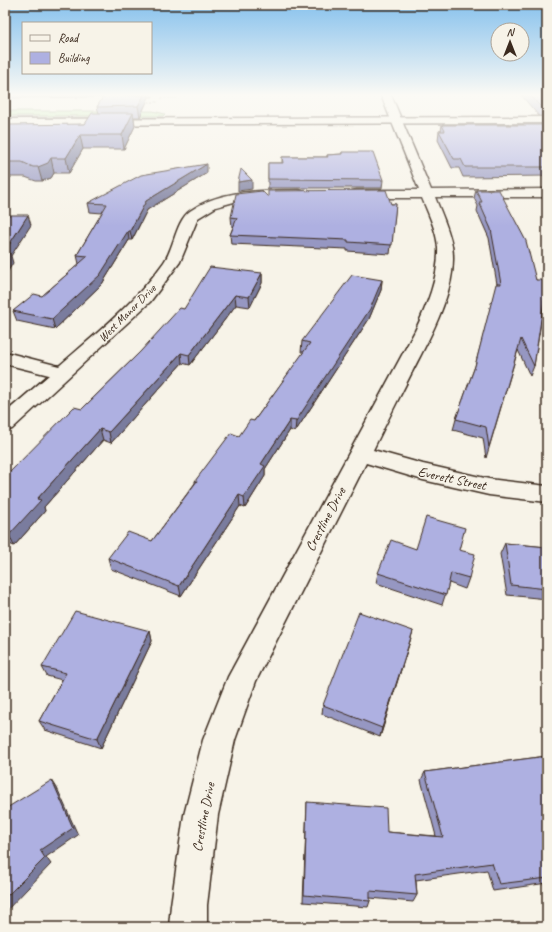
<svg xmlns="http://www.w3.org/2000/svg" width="552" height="932" font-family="Caveat,sans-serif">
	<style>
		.green { fill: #bbe8a6; stroke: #7b8962 }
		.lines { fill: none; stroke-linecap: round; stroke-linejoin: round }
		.minor-casing { stroke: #3b2a1e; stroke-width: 3 }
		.major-casing { stroke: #3b2a1e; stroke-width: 3 }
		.path { stroke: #3b2a1e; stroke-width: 1; stroke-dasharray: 2 1.5; stroke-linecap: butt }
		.minor { fill: #f7f3e8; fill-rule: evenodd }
		.major { fill: #f7f3e8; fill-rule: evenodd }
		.wall { fill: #9697c2; stroke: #3b2a1e }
		.shaded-wall { fill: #7a7b9e; stroke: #3b2a1e }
		.building { fill: #aeb0e1; stroke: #3b2a1e }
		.labels { text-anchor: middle; stroke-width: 3; stroke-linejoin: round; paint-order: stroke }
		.far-street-label { font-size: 12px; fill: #3b2a1e; stroke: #f7f3e8 }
		.street-label { font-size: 14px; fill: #3b2a1e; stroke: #f7f3e8 }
	</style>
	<rect width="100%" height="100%" fill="#f7f3e8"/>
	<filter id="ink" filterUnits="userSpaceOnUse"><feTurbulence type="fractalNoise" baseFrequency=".025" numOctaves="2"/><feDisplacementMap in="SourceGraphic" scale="8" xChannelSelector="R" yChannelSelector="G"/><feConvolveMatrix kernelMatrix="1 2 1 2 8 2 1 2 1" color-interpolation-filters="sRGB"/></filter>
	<g filter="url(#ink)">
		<path class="green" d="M 5,111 L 153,111 L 165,114 L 163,116 L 5,116 Z"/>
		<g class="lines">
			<g class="minor-casing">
				<path id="minor" d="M 381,95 L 391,95 L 431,190 L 547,189 L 547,197 L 435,197 C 441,213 449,229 452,246 C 459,287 429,339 411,374 C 398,400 385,425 373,450 L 423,464 L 489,479 L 547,486 L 547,502 L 489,495 L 423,480 L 366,463 L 256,681 L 235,740 L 218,815 L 207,905 L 207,927 L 169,927 L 171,905 L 184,815 L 203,740 L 228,677 L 415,331 C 427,305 439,277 438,248 C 437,231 428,213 422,198 L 357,198 L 352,197 L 351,194 L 352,191 L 357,190 L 419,190 Z
					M 298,190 L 303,191 L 304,194 L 303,197 L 241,200 L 216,207 L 198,218 L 180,262 L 150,302 L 12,429 L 5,431 L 5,413 L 49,375 L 5,364 L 5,352 L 59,366 C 96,334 135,303 164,262 C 174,248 176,221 190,211 C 221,189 261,191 298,190 Z"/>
			</g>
			<g class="major-casing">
				<path id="major" d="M 547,117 L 547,123 L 5,125 L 5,119 Z"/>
			</g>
			<path class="path" d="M 161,98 L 178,98
				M 145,102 L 159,102"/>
			<use href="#minor" class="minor"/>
			<use href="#major" class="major"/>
		</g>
		<path class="wall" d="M 5,95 L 153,95 L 153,97 L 149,97 L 140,117 L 134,117 L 135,126 L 124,149 L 83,149 L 69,173 L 54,173 L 51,178 L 42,181 L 36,181 L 25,177 L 5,177 L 5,129 L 85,124 L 99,113 L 97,107 L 103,97 L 5,98 Z
			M 521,95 L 547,95 L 547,116 L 539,116 Z
			M 442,125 L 547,125 L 547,176 L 463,177 L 459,168 L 452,168 L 438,140 L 439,131 L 441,131 Z
			M 342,152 L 383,180 L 382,188 L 268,188 L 268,163 L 282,163 L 282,157 L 327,157 L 327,155 L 342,154 Z
			M 207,173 L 147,210 L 132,240 L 129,240 L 102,284 L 55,329 L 17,321 L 13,311 L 42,296 L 79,264 L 77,255 L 102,213 L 90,212 L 88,203 Z
			M 476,190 L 536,280 L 547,283 L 547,310 L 543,310 L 534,366 L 530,376 L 518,350 L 486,458 L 483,438 L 453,430 L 456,419 L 475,366 L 497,284 L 489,238 L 477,211 L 478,206 L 474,198 Z
			M 268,197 L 396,204 L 390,254 L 347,251 L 347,249 L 231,244 L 230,235 L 233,227 L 232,227 L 231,217 Z
			M 262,273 L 262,283 L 250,307 L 236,305 L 190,365 L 182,363 L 111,443 L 103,440 L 44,507 L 45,511 L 14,546 L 5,542 L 5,477 L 82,409 L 184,309 Z
			M 382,280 L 381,290 L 369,319 L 295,432 L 290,430 L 265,469 L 265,476 L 245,508 L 240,506 L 181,596 L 111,569 L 108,558 L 152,541 L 195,483 L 195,481 L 254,421 L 304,352 L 301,352 L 302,341 Z
			M 505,543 L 547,547 L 547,599 L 507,595 L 500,554 Z
			M 416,549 L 459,550 L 469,578 L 465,589 L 449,583 L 442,605 L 376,583 L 378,573 Z
			M 150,631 L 152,641 L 101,748 L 45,730 L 39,721 L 62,680 L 47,676 L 42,667 Z
			M 410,641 L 380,737 L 322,714 L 323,705 Z
			M 547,756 L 547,883 L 493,891 L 487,870 L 416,880 L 417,895 L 413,902 L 370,898 L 370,901 L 368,907 L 303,902 L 307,802 L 387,832 L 436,836 L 421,780 L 425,772 Z"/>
		<path class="shaded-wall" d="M 144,95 L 149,95 L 149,97 L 140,117 L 138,106 Z
			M 133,113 L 135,126 L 124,149 L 122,135 Z
			M 80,135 L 83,149 L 69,173 L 66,158 Z
			M 51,158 L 54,173 L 51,178 L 42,181 L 38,167 Z
			M 207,164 L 207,173 L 147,210 L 132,240 L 130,231 L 146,201 Z
			M 252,180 L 252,189 L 238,191 L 238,182 Z
			M 28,215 L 31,225 L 11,256 L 13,263 L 5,276 L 5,251 Z
			M 128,231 L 129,240 L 102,284 L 55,329 L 52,319 Z
			M 262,273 L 262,283 L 250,307 L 249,297 Z
			M 382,280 L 381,290 L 369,319 L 295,432 L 296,421 Z
			M 235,295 L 236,305 L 190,365 L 189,355 Z
			M 181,353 L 182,363 L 111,443 L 109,432 Z
			M 290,420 L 290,430 L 265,469 L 265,476 L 245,508 L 244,497 L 261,464 Z
			M 100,429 L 103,440 L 44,507 L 45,511 L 14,546 L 9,535 L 37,499 Z
			M 239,495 L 240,506 L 181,596 L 179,586 Z
			M 150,631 L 152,641 L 101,748 L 97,739 Z
			M 413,631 L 410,641 L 380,737 L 382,728 Z
			M 52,780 L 57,788 L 78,835 L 46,857 L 51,864 L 5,912 L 5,898 Z"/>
		<path class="building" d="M 104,95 L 144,95 L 138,106 L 97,107 Z
			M 530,95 L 547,95 L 547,107 L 541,107 Z
			M 92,113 L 133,113 L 122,135 L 80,135 L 66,158 L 51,158 L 48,163 L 38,167 L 33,167 L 22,162 L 5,162 L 5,129 L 8,125 L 85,124 Z
			M 442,125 L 547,125 L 547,167 L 465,167 L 461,159 L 454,159 L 439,131 L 445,131 Z
			M 342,152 L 373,152 L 383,180 L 268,179 L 268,163 L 283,163 L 282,157 L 328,157 L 327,155 L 342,154 Z
			M 207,164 L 146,201 L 130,231 L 128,231 L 100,275 L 52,319 L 13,311 L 34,294 L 42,296 L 88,256 L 77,255 L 107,204 L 88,203 L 141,175 Z
			M 241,169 L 252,180 L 238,182 Z
			M 386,190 L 391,204 L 396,204 L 392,245 L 348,242 L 348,240 L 230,235 L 237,218 L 231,217 L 236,194 L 262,191 L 268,197 L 268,191 Z
			M 476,190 L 499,190 L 526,241 L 536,280 L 545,280 L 547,283 L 547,300 L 544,300 L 534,366 L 521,339 L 489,447 L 486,427 L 456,419 L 475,366 L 496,284 L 501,284 L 491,229 L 479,202 L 482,202 Z
			M 5,215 L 28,215 L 5,251 Z
			M 5,253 L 10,253 L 5,261 Z
			M 210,267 L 262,273 L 249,297 L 235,295 L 189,355 L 181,353 L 109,432 L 100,429 L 37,499 L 41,500 L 9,535 L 5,534 L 5,477 L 74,407 L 82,409 L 140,352 L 180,308 L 184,309 Z
			M 352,275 L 382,280 L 370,309 L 296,421 L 290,420 L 261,464 L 265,466 L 244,497 L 239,495 L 179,586 L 108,558 L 128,532 L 152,541 L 197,481 L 195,481 L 231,433 L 239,436 L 250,420 L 254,421 L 310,343 L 302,341 Z
			M 426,517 L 465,528 L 459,550 L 475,554 L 469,578 L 451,573 L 446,595 L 378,573 L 391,540 L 416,549 Z
			M 505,543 L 547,547 L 547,589 L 511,585 Z
			M 75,611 L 150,631 L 97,739 L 39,721 L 66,673 L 42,667 Z
			M 359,612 L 413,631 L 382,728 L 323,705 Z
			M 547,756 L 547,878 L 499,884 L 492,863 L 415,874 L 417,895 L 370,891 L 370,901 L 304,895 L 307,802 L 386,808 L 387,832 L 443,837 L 425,772 Z
			M 52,780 L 73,828 L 40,850 L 45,858 L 5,898 L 5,809 Z"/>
	</g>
	<linearGradient id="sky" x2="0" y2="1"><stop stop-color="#86c1ed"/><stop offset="0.42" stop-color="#fbfaf5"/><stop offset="1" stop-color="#fbfaf5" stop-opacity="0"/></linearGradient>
	<rect width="552" height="226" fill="url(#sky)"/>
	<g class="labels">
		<g class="far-street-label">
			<text transform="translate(127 313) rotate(-45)" y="4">West Manor Drive</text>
		</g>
		<g class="street-label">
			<text transform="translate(452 478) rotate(12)" y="5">Everett Street</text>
			<text transform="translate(325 519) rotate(-62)" y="5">Crestline Drive</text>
			<text transform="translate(203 817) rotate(-79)" y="5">Crestline Drive</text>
		</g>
	</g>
	<rect width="552" height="932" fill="none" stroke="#f7f3e8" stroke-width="20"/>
	<rect x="10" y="10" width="532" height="912" fill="none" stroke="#3b2a1e" stroke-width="1.5" filter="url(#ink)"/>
	<rect x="22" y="22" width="130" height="52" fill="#f7f3e8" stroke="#aca397"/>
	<rect x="30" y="35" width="20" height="6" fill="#f7f3e8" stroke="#aca397"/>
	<text x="58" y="42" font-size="12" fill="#3b2a1e">Road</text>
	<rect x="30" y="52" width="20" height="12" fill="#aeb0e1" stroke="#aca397"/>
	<text x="58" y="62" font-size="12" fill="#3b2a1e">Building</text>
	<g transform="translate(510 42)"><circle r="19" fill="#f7f3e8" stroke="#aca397"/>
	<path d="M0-3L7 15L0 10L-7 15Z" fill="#3b2a1e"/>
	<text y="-6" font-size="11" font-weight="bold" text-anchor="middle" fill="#3b2a1e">N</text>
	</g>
</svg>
